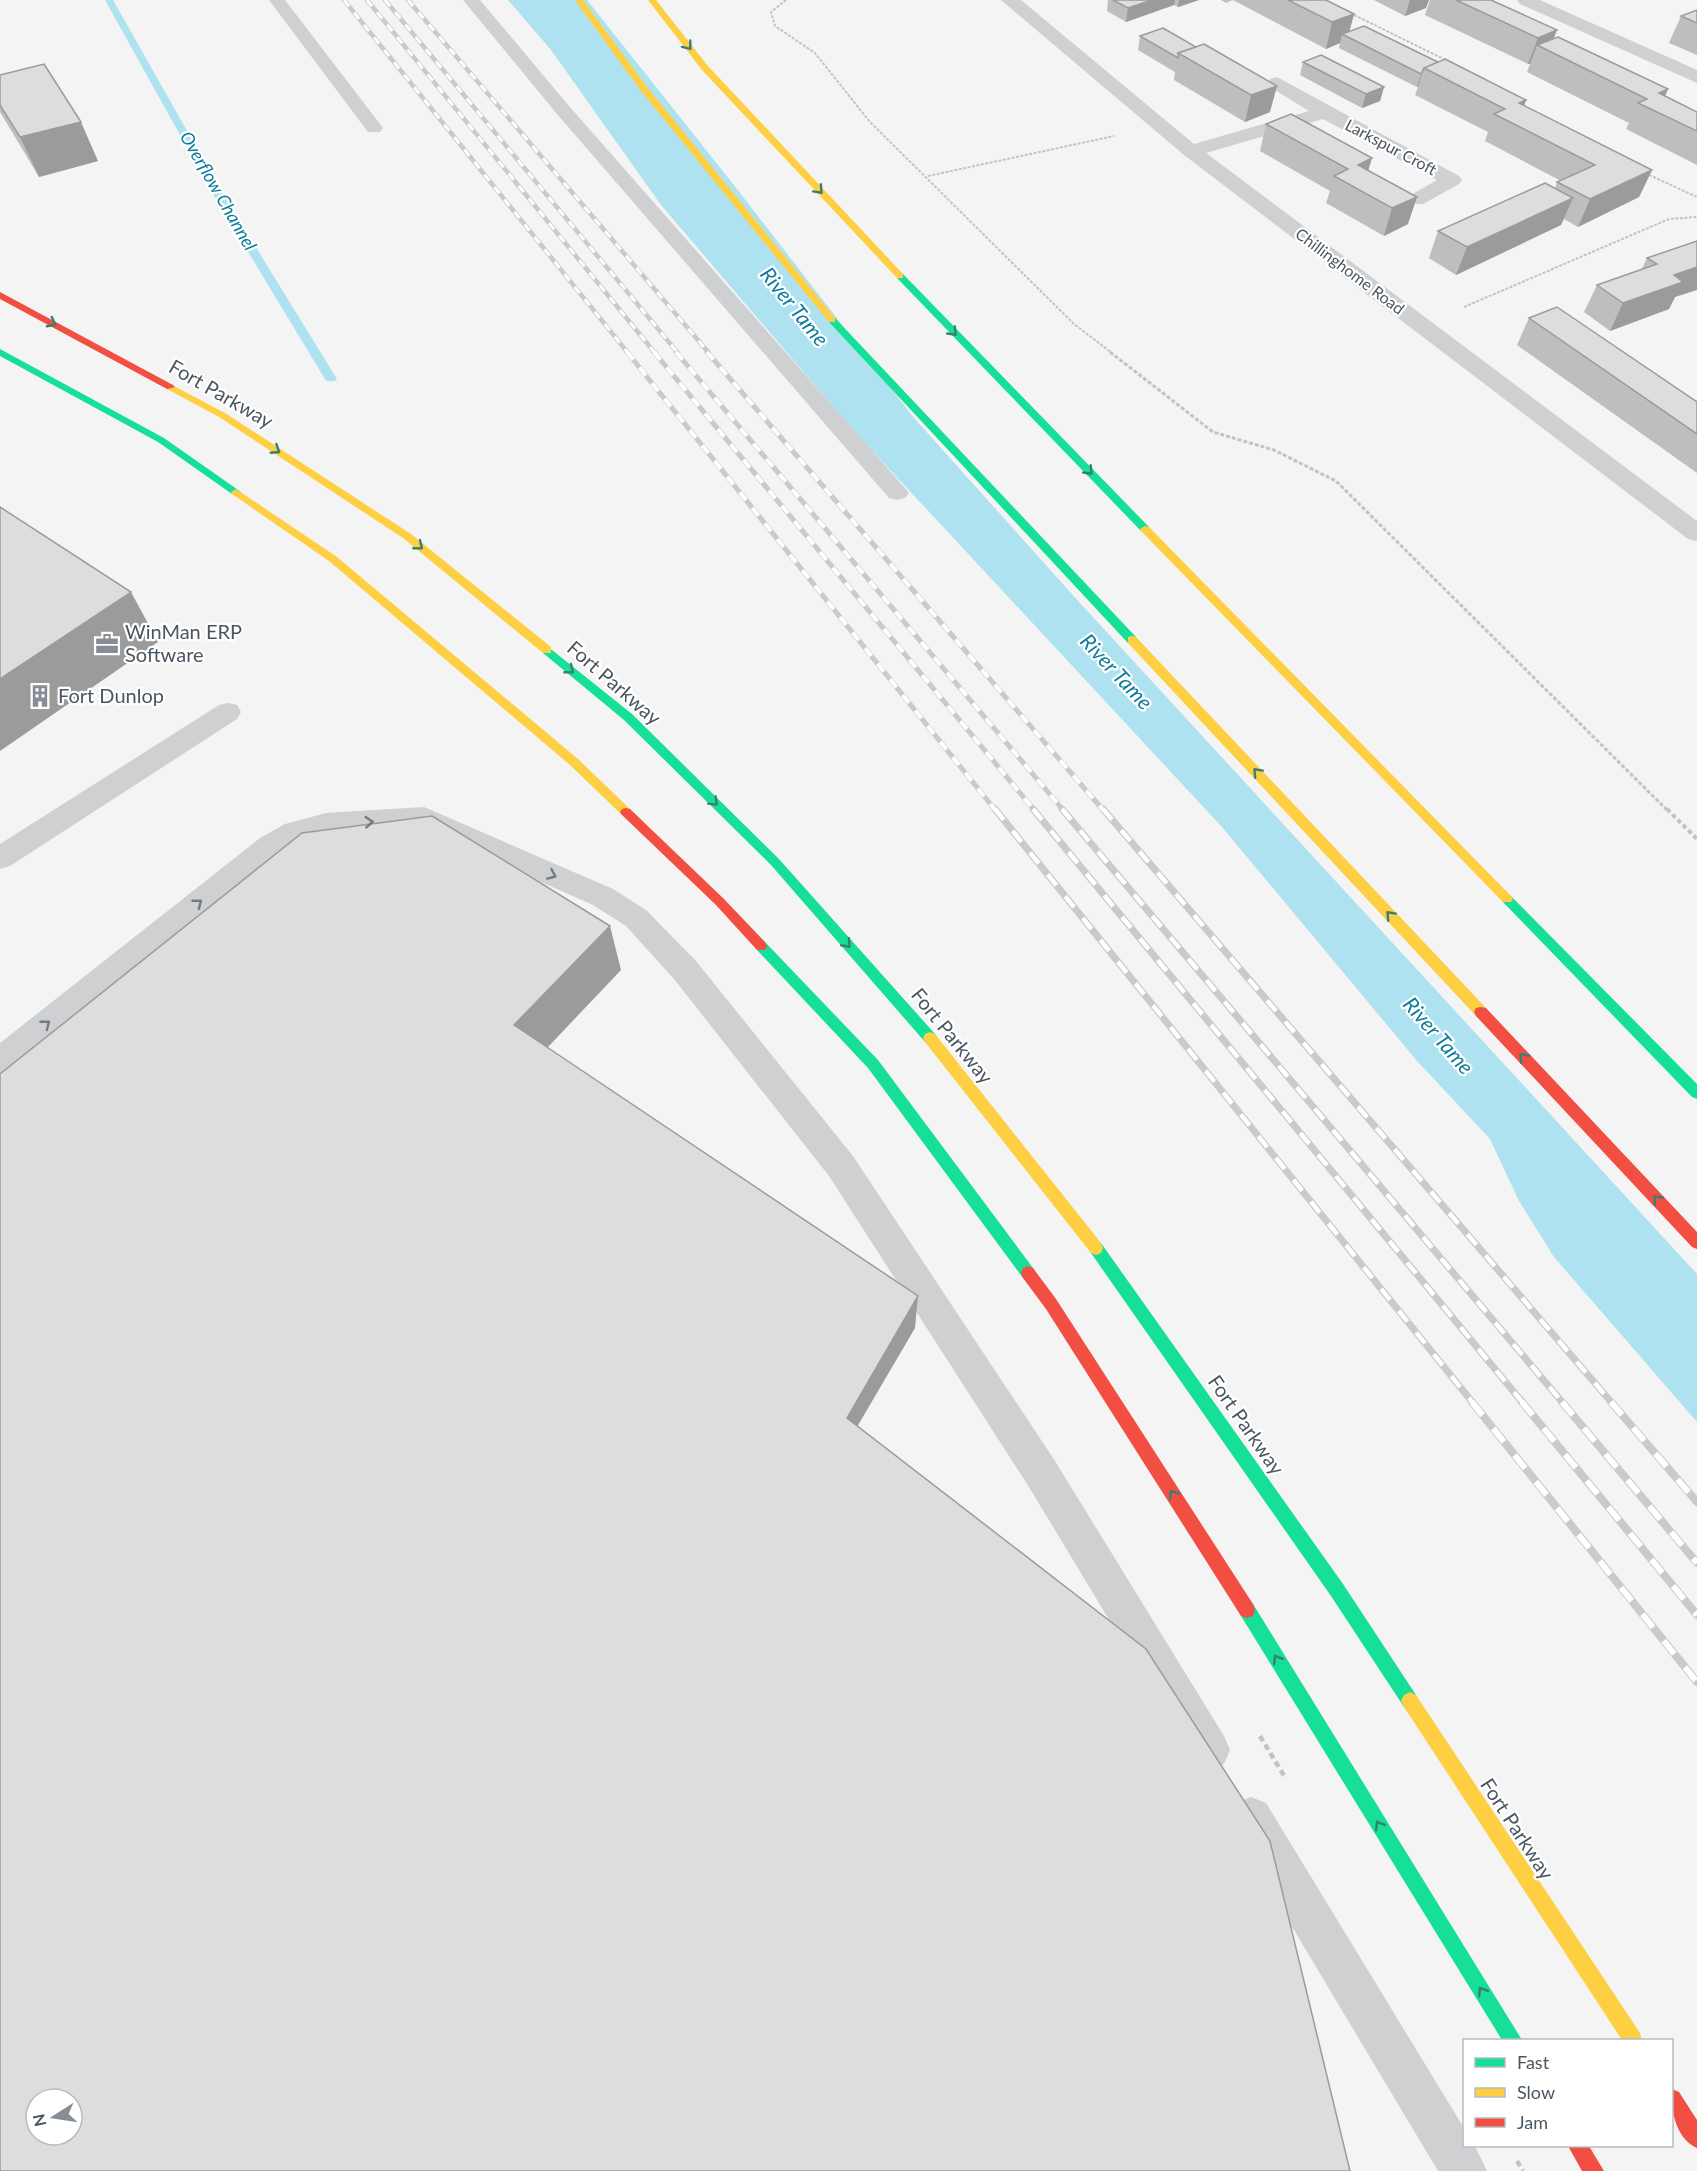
<svg xmlns="http://www.w3.org/2000/svg" width="1697" height="2171" font-family="Lato,sans-serif">
	<style>
		.water { fill: #aee2f0 }
		.lines { fill: none; stroke-linecap: round; stroke-linejoin: round }
		.stream { fill: #aee2f0; fill-rule: evenodd }
		.path-far3 { stroke: #bcc7c4; stroke-width: 2; stroke-dasharray: 3 1.5; stroke-linecap: butt }
		.path-far2 { stroke: #bcc7c4; stroke-width: 3; stroke-dasharray: 4 2; stroke-linecap: butt }
		.path-far1 { stroke: #bcc7c4; stroke-width: 4; stroke-dasharray: 4.5 3; stroke-linecap: butt }
		.path { stroke: #bcc7c4; stroke-width: 4.5; stroke-dasharray: 6 4; stroke-linecap: butt }
		.lane { fill: #ced0d2; fill-rule: evenodd }
		.street { fill: #ced0d2; fill-rule: evenodd }
		.fast { fill: #16e098; fill-rule: evenodd }
		.slow { fill: #ffcf43; fill-rule: evenodd }
		.jam { fill: #f24e42; fill-rule: evenodd }
		.rail-far3-casing { stroke: #c9cacc; stroke-width: 4.5 }
		.rail-far2-casing { stroke: #c9cacc; stroke-width: 5 }
		.rail-far1-casing { stroke: #c9cacc; stroke-width: 7 }
		.rail-casing { stroke: #c9cacc; stroke-width: 8 }
		.rail-far3 { stroke: #fff; stroke-width: 3; stroke-dasharray: 8; stroke-linecap: butt }
		.rail-far2 { stroke: #fff; stroke-width: 4; stroke-dasharray: 10; stroke-linecap: butt }
		.rail-far1 { stroke: #fff; stroke-width: 4.5; stroke-dasharray: 14; stroke-linecap: butt }
		.rail { stroke: #fff; stroke-width: 6; stroke-dasharray: 17; stroke-linecap: butt }
		.wall { fill: #bebebf }
		.shaded-wall { fill: #9b9b9b }
		.building { fill: #ddddde; stroke: #9b9b9b; stroke-width: 1.5; fill-rule: evenodd }
		.oneway { stroke: #3a7f72 }
		.oneway2 { stroke: #727b83 }
		.labels { text-anchor: middle; stroke-width: 4.5; stroke-linejoin: round; paint-order: stroke }
		.far-street-label { font-size: 16px; fill: #4a5661; stroke: #fff }
		.far-water-label { font-size: 18px; font-style: italic; fill: #0c7c9b; stroke: #fff }
		.street-label { font-size: 20px; fill: #4a5661; stroke: #fff }
		.poi-label { font-size: 20px; fill: #4a5661; stroke: #fff; text-anchor: start }
		.water-label { font-size: 21px; font-style: italic; fill: #0c7c9b; stroke: #fff }
	</style>
	<rect width="100%" height="100%" fill="#f4f4f4"/>
	<path class="water" d="M 508,0 L 587,0 L 737,189 L 914,418 L 1080,603 L 1697,1274 L 1697,1422 L 1554,1257 L 1519,1201 L 1490,1139 L 1418,1062 L 1222,827 L 853,430 L 661,205 L 551,50 Z"/>
	<g class="lines">
		<path class="stream" d="M 105,0 L 113,0 L 220,189 L 337,379 L 335,381 L 327,381 L 325,379 L 210,189 Z"/>
		<path class="path-far3" d="M 786,0 L 771,12 L 775,26 L 815,53 L 870,122 L 1074,324 L 1112,353
			M 1350,13 L 1462,68
			M 1645,173 L 1697,197
			M 928,176 L 1114,136
			M 1464,307 L 1669,219 L 1697,217"/>
		<path class="path-far2" d="M 1110,352 L 1213,432 L 1274,450 L 1336,481 L 1668,811"/>
		<path class="path-far1" d="M 1667,809 L 1697,839"/>
		<path class="path" d="M 1260,1736 L 1286,1779
			M 1517,2161 L 1523,2171"/>
		<path class="lane" d="M 269,0 L 285,0 L 380,124 L 383,128 L 380,132 L 368,132 Z
			M 463,0 L 480,0 L 569,106 L 905,488 L 909,493 L 905,498 L 897,500 L 889,498 L 557,114 Z
			M 228,703 L 237,705 L 241,712 L 237,719 L 10,866 L 0,869 L 0,844 L 219,705 Z
			M 424,807 L 613,889 L 646,910 L 696,961 L 853,1156 L 1055,1461 L 1224,1736 L 1230,1750 L 1224,1764 L 1210,1770 L 1196,1764 L 1029,1487 L 829,1176 L 674,979 L 626,926 L 593,905 L 421,829 L 326,835 L 303,841 L 280,854 L 11,1070 L 0,1074 L 0,1043 L 260,838 L 285,824 L 326,813 Z
			M 1251,1797 L 1266,1803 L 1464,2128 L 1464,2146 L 1475,2146 L 1487,2171 L 1438,2171 L 1236,1833 L 1230,1818 L 1236,1803 Z"/>
		<path class="street" d="M 1001,0 L 1021,0 L 1194,144 L 1309,111 L 1270,87 L 1268,83 L 1270,79 L 1277,77 L 1459,176 L 1462,180 L 1459,184 L 1423,204 L 1409,204 L 1406,200 L 1409,196 L 1437,180 L 1323,119 L 1206,153 L 1697,521 L 1697,541 L 1688,539 L 1184,155 Z
			M 1517,0 L 1540,0 L 1697,70 L 1697,83 L 1520,4 Z"/>
		<path class="fast" d="M 897,274 L 903,274 L 1149,527 L 1149,531 L 1141,531 L 897,278 Z
			M 829,318 L 835,318 L 1136,637 L 1136,643 L 1128,643 L 829,322 Z
			M 0,349 L 164,438 L 241,492 L 240,494 L 232,494 L 158,442 L 0,356 Z
			M 547,646 L 632,714 L 779,859 L 935,1034 L 937,1038 L 935,1042 L 925,1042 L 771,865 L 624,720 L 543,653 L 543,647 Z
			M 1507,894 L 1511,896 L 1697,1084 L 1697,1099 L 1692,1097 L 1503,902 L 1501,899 L 1503,896 Z
			M 761,941 L 765,942 L 878,1060 L 1033,1268 L 1035,1273 L 1033,1278 L 1028,1280 L 1023,1278 L 868,1068 L 757,950 L 755,946 L 757,942 Z
			M 1096,1241 L 1101,1243 L 1343,1584 L 1416,1695 L 1419,1701 L 1416,1707 L 1410,1710 L 1404,1707 L 1331,1596 L 1091,1253 L 1089,1248 L 1091,1243 Z
			M 1247,1602 L 1253,1604 L 1522,2040 L 1502,2040 L 1241,1616 L 1239,1610 L 1241,1604 Z"/>
		<path class="slow" d="M 575,0 L 583,0 L 647,87 L 835,318 L 835,322 L 829,322 L 641,91 Z
			M 648,0 L 656,0 L 708,66 L 903,274 L 903,278 L 897,278 L 702,70 Z
			M 170,384 L 225,413 L 411,534 L 551,647 L 551,653 L 543,653 L 403,538 L 219,417 L 167,389 L 165,387 Z
			M 236,489 L 337,557 L 578,759 L 630,809 L 632,812 L 630,815 L 622,815 L 570,765 L 329,561 L 232,494 L 231,492 Z
			M 1145,526 L 1149,527 L 1511,896 L 1513,899 L 1511,902 L 1503,902 L 1141,531 L 1140,529 Z
			M 1132,636 L 1136,637 L 1486,1008 L 1488,1012 L 1486,1016 L 1476,1016 L 1128,643 L 1128,637 Z
			M 930,1032 L 935,1034 L 1101,1243 L 1103,1248 L 1101,1253 L 1096,1255 L 1091,1253 L 925,1042 L 923,1038 L 925,1034 Z
			M 1410,1692 L 1416,1695 L 1640,2033 L 1642,2040 L 1622,2040 L 1404,1707 L 1401,1701 L 1404,1695 Z"/>
		<path class="jam" d="M 0,292 L 173,385 L 175,387 L 167,389 L 0,299 Z
			M 626,808 L 630,809 L 724,899 L 765,942 L 767,946 L 765,950 L 757,950 L 716,905 L 622,815 L 620,812 L 622,809 Z
			M 1481,1007 L 1486,1008 L 1697,1232 L 1697,1249 L 1692,1247 L 1476,1016 L 1474,1012 L 1476,1008 Z
			M 1028,1266 L 1033,1268 L 1056,1299 L 1253,1604 L 1255,1610 L 1253,1616 L 1247,1618 L 1241,1616 L 1046,1309 L 1023,1278 L 1021,1273 L 1023,1268 Z
			M 1672,2089 L 1679,2092 L 1697,2120 L 1697,2148 C 1676,2139 1670,2109 1672,2089 Z
			M 1568,2146 L 1589,2146 L 1604,2171 L 1582,2171 Z"/>
		<g class="rail-far3-casing">
			<path id="rail-far3" d="M 344,0 L 628,353
				M 367,0 L 655,353
				M 385,0 L 678,353
				M 408,0 L 709,353"/>
		</g>
		<g class="rail-far2-casing">
			<path id="rail-far2" d="M 627,352 L 996,811
				M 654,352 L 1035,811
				M 676,352 L 1064,811
				M 707,352 L 1104,811"/>
		</g>
		<g class="rail-far1-casing">
			<path id="rail-far1" d="M 995,809 L 1473,1403
				M 1033,809 L 1523,1403
				M 1062,809 L 1563,1403
				M 1103,809 L 1612,1403"/>
		</g>
		<g class="rail-casing">
			<path id="rail" d="M 1472,1402 L 1697,1682
				M 1522,1402 L 1697,1615
				M 1562,1402 L 1697,1563
				M 1611,1402 L 1697,1502"/>
		</g>
		<use href="#rail-far3" class="rail-far3"/>
		<use href="#rail-far2" class="rail-far2"/>
		<use href="#rail-far1" class="rail-far1"/>
		<use href="#rail" class="rail"/>
	</g>
	<path class="wall" d="M 1108,0 L 1199,0 L 1178,7 L 1174,5 L 1126,22 L 1107,11 Z
		M 1221,0 L 1326,0 L 1354,14 L 1349,32 L 1438,62 L 1526,100 L 1524,106 L 1652,170 L 1639,197 L 1578,227 L 1564,219 L 1561,225 L 1456,275 L 1429,258 L 1438,231 L 1555,189 L 1557,182 L 1561,181 L 1485,141 L 1488,132 L 1415,95 L 1418,87 L 1417,87 L 1339,48 L 1340,43 L 1326,49 L 1233,0 L 1226,3 Z
		M 1374,0 L 1429,0 L 1426,8 L 1405,16 Z
		M 1430,0 L 1491,0 L 1557,30 L 1553,39 L 1668,89 L 1665,96 L 1697,112 L 1697,165 L 1626,129 L 1629,123 L 1527,72 L 1530,64 L 1528,64 L 1425,15 Z
		M 1697,10 L 1697,55 L 1669,43 L 1681,16 Z
		M 1140,36 L 1196,47 L 1270,112 L 1245,122 L 1174,80 L 1175,72 L 1138,50 Z
		M 1303,62 L 1384,87 L 1380,101 L 1362,108 L 1300,75 Z
		M 0,75 L 98,161 L 39,177 L 0,112 Z
		M 1266,124 L 1369,170 L 1408,224 L 1384,236 L 1326,203 L 1330,191 L 1260,151 Z
		M 1697,241 L 1675,297 L 1669,309 L 1610,331 L 1584,312 L 1597,285 L 1642,269 L 1647,258 Z
		M 1529,318 L 1697,402 L 1697,473 L 1517,345 Z"/>
	<path class="shaded-wall" d="M 1152,0 L 1175,0 L 1174,5 L 1126,22 L 1128,8 Z
		M 1179,0 L 1199,0 L 1178,7 Z
		M 1410,0 L 1429,0 L 1426,8 L 1405,16 Z
		M 1354,14 L 1348,37 L 1342,34 L 1340,43 L 1326,49 L 1332,22 Z
		M 1557,30 L 1549,51 L 1537,45 L 1530,64 L 1528,64 L 1538,38 Z
		M 1422,73 L 1418,87 L 1417,87 L 1421,74 Z
		M 1277,86 L 1270,112 L 1245,122 L 1251,95 Z
		M 1384,87 L 1380,101 L 1362,108 L 1366,94 Z
		M 1668,89 L 1658,112 L 1659,93 Z
		M 1526,100 L 1517,125 L 1519,103 Z
		M 81,122 L 98,161 L 39,177 L 20,137 Z
		M 1372,158 L 1364,185 L 1358,165 Z
		M 1652,170 L 1639,197 L 1578,227 L 1590,199 Z
		M 1417,197 L 1408,224 L 1384,236 L 1392,208 Z
		M 1573,198 L 1561,225 L 1456,275 L 1467,247 Z
		M 1697,267 L 1697,290 L 1675,297 L 1669,309 L 1610,331 L 1623,303 L 1674,275 Z
		M 131,592 L 158,642 L 0,751 L 0,679 Z
		M 610,926 L 621,970 L 530,1066 L 514,1025 Z
		M 918,1296 L 915,1328 L 847,1444 L 847,1418 Z"/>
	<path class="building" d="M 1113,0 L 1152,0 L 1128,8 Z
		M 1288,0 L 1326,0 L 1354,14 L 1332,22 Z
		M 1456,0 L 1491,0 L 1557,30 L 1538,38 Z
		M 1697,10 L 1697,23 L 1681,16 Z
		M 1364,26 L 1438,62 L 1424,68 L 1421,74 L 1342,34 Z
		M 1163,28 L 1196,47 L 1178,53 L 1178,58 L 1140,36 Z
		M 1558,37 L 1668,89 L 1659,93 L 1697,112 L 1697,131 L 1638,103 L 1647,99 L 1537,45 Z
		M 1204,44 L 1277,86 L 1251,95 L 1178,53 Z
		M 1321,55 L 1384,87 L 1366,94 L 1303,62 Z
		M 1445,59 L 1526,100 L 1519,103 L 1652,170 L 1590,199 L 1557,182 L 1595,165 L 1494,114 L 1505,109 L 1424,68 Z
		M 44,64 L 81,122 L 20,137 L 0,105 L 0,75 Z
		M 1291,114 L 1372,158 L 1358,165 L 1417,197 L 1392,208 L 1334,176 L 1348,169 L 1266,124 Z
		M 1545,183 L 1573,198 L 1467,247 L 1438,231 Z
		M 1697,241 L 1697,267 L 1674,275 L 1683,282 L 1623,303 L 1597,285 L 1657,264 L 1647,258 Z
		M 1557,307 L 1697,402 L 1697,434 L 1529,318 Z
		M 0,507 L 131,592 L 0,679 Z
		M 432,816 L 610,926 L 514,1025 L 918,1296 L 847,1418 L 1146,1649 L 1270,1841 L 1350,2171 L 0,2171 L 0,1074 L 302,833 ZM 36,2099 L 72,2099 L 72,2135 L 36,2135 Z"/>
	<defs><path id="oneway-chevron" d="M-2-3.5L2.5 0L-2 3.5" fill="none" stroke-width="1.6" stroke-linecap="round" stroke-linejoin="round" transform="scale(1.5)"/></defs>
	<g class="oneway">
		<use href="#oneway-chevron" transform="translate(688 46) rotate(52)"/>
		<use href="#oneway-chevron" transform="translate(819 190) rotate(47)"/>
		<use href="#oneway-chevron" transform="translate(52 323) rotate(28)"/>
		<use href="#oneway-chevron" transform="translate(953 332) rotate(46)"/>
		<use href="#oneway-chevron" transform="translate(276 450) rotate(33)"/>
		<use href="#oneway-chevron" transform="translate(1089 471) rotate(46)"/>
		<use href="#oneway-chevron" transform="translate(419 546) rotate(39)"/>
		<use href="#oneway-chevron" transform="translate(570 670) rotate(39)"/>
		<use href="#oneway-chevron" transform="translate(1257 772) rotate(-133)"/>
		<use href="#oneway-chevron" transform="translate(714 802) rotate(45)"/>
		<use href="#oneway-chevron" transform="translate(1390 915) rotate(-133)"/>
		<use href="#oneway-chevron" transform="translate(847 944) rotate(48)"/>
		<use href="#oneway-chevron" transform="translate(1523 1057) rotate(-133)"/>
		<use href="#oneway-chevron" transform="translate(1657 1199) rotate(-133)"/>
		<use href="#oneway-chevron" transform="translate(1173 1494) rotate(-123)"/>
		<use href="#oneway-chevron" transform="translate(1277 1659) rotate(-122)"/>
		<use href="#oneway-chevron" transform="translate(1379 1825) rotate(-122)"/>
		<use href="#oneway-chevron" transform="translate(1482 1991) rotate(-122)"/>
	</g>
	<g class="oneway2">
		<use href="#oneway-chevron" transform="translate(369 822) rotate(-4)"/>
		<use href="#oneway-chevron" transform="translate(552 875) rotate(24)"/>
		<use href="#oneway-chevron" transform="translate(198 903) rotate(-38)"/>
		<use href="#oneway-chevron" transform="translate(46 1024) rotate(-38)"/>
	</g>
	<defs>
		<g id="office-bare" transform="scale(1.8)"><path d="M-6-3h4V-5.5h4V-3h4V5H-6ZM-1-4.5V-3h2v-1.5ZM-6 0V1H6V0Z" fill="#868d94" stroke="#fff" stroke-width="2.5" paint-order="stroke"/></g>
		<g id="building-bare" transform="scale(1.8)"><path d="M-4-6H4V6H1V3H-1V6H-4ZM-2.5-4.3h1.7v1.8h-1.7ZM.8-4.3h1.7v1.8H.8ZM-2.5-1h1.7V.8h-1.7ZM.8-1h1.7V.8H.8Z" fill="#868d94" stroke="#fff" stroke-width="2.5" paint-order="stroke"/></g>
	</defs>
	<g fill-rule="evenodd">
		<use href="#office-bare" x="107" y="644"/>
		<use href="#building-bare" x="40" y="696"/>
	</g>
	<g class="labels">
		<g class="far-street-label">
			<text transform="translate(1391 147) rotate(28)" y="6">Larkspur Croft</text>
			<text transform="translate(1350 271) rotate(37)" y="6">Chillinghome Road</text>
		</g>
		<g class="far-water-label">
			<text transform="translate(218 191) rotate(60)" y="6">Overflow Channel</text>
		</g>
		<g class="street-label">
			<text transform="translate(221 394) rotate(30)" y="7">Fort Parkway</text>
			<text transform="translate(614 683) rotate(41)" y="7">Fort Parkway</text>
			<text transform="translate(952 1036) rotate(51)" y="7">Fort Parkway</text>
			<text transform="translate(1246 1425) rotate(55)" y="7">Fort Parkway</text>
			<text transform="translate(1517 1829) rotate(57)" y="7">Fort Parkway</text>
		</g>
		<g class="poi-label">
			<text x="125" y="639">WinMan ERP<tspan x="125" dy="23">Software</tspan></text>
			<text x="58" y="703">Fort Dunlop</text>
		</g>
		<g class="water-label">
			<text transform="translate(794 307) rotate(51)" y="7">River Tame</text>
			<text transform="translate(1116 672) rotate(47)" y="7">River Tame</text>
			<text transform="translate(1438 1036) rotate(49)" y="7">River Tame</text>
		</g>
	</g>
	<rect x="1463" y="2039" width="210" height="108" fill="#ffffff" stroke="#b7bbc0" stroke-width="1.5"/>
	<rect x="1475" y="2058" width="30" height="9" fill="#16e098" stroke="#b7bbc0" stroke-width="1.5"/>
	<text x="1517" y="2069" font-size="18" fill="#4a5661">Fast</text>
	<rect x="1475" y="2088" width="30" height="9" fill="#ffcf43" stroke="#b7bbc0" stroke-width="1.5"/>
	<text x="1517" y="2099" font-size="18" fill="#4a5661">Slow</text>
	<rect x="1475" y="2118" width="30" height="9" fill="#f24e42" stroke="#b7bbc0" stroke-width="1.5"/>
	<text x="1517" y="2129" font-size="18" fill="#4a5661">Jam</text>
	<g transform="translate(54 2117) rotate(258)"><circle r="28" fill="#ffffff" stroke="#b7bbc0" stroke-width="1.5"/>
	<path d="M0-4.5L10 22L0 15L-10 22Z" fill="#868d94"/>
	<text y="-9" font-size="16" font-weight="bold" text-anchor="middle" fill="#4a5661">N</text>
	</g>
</svg>
